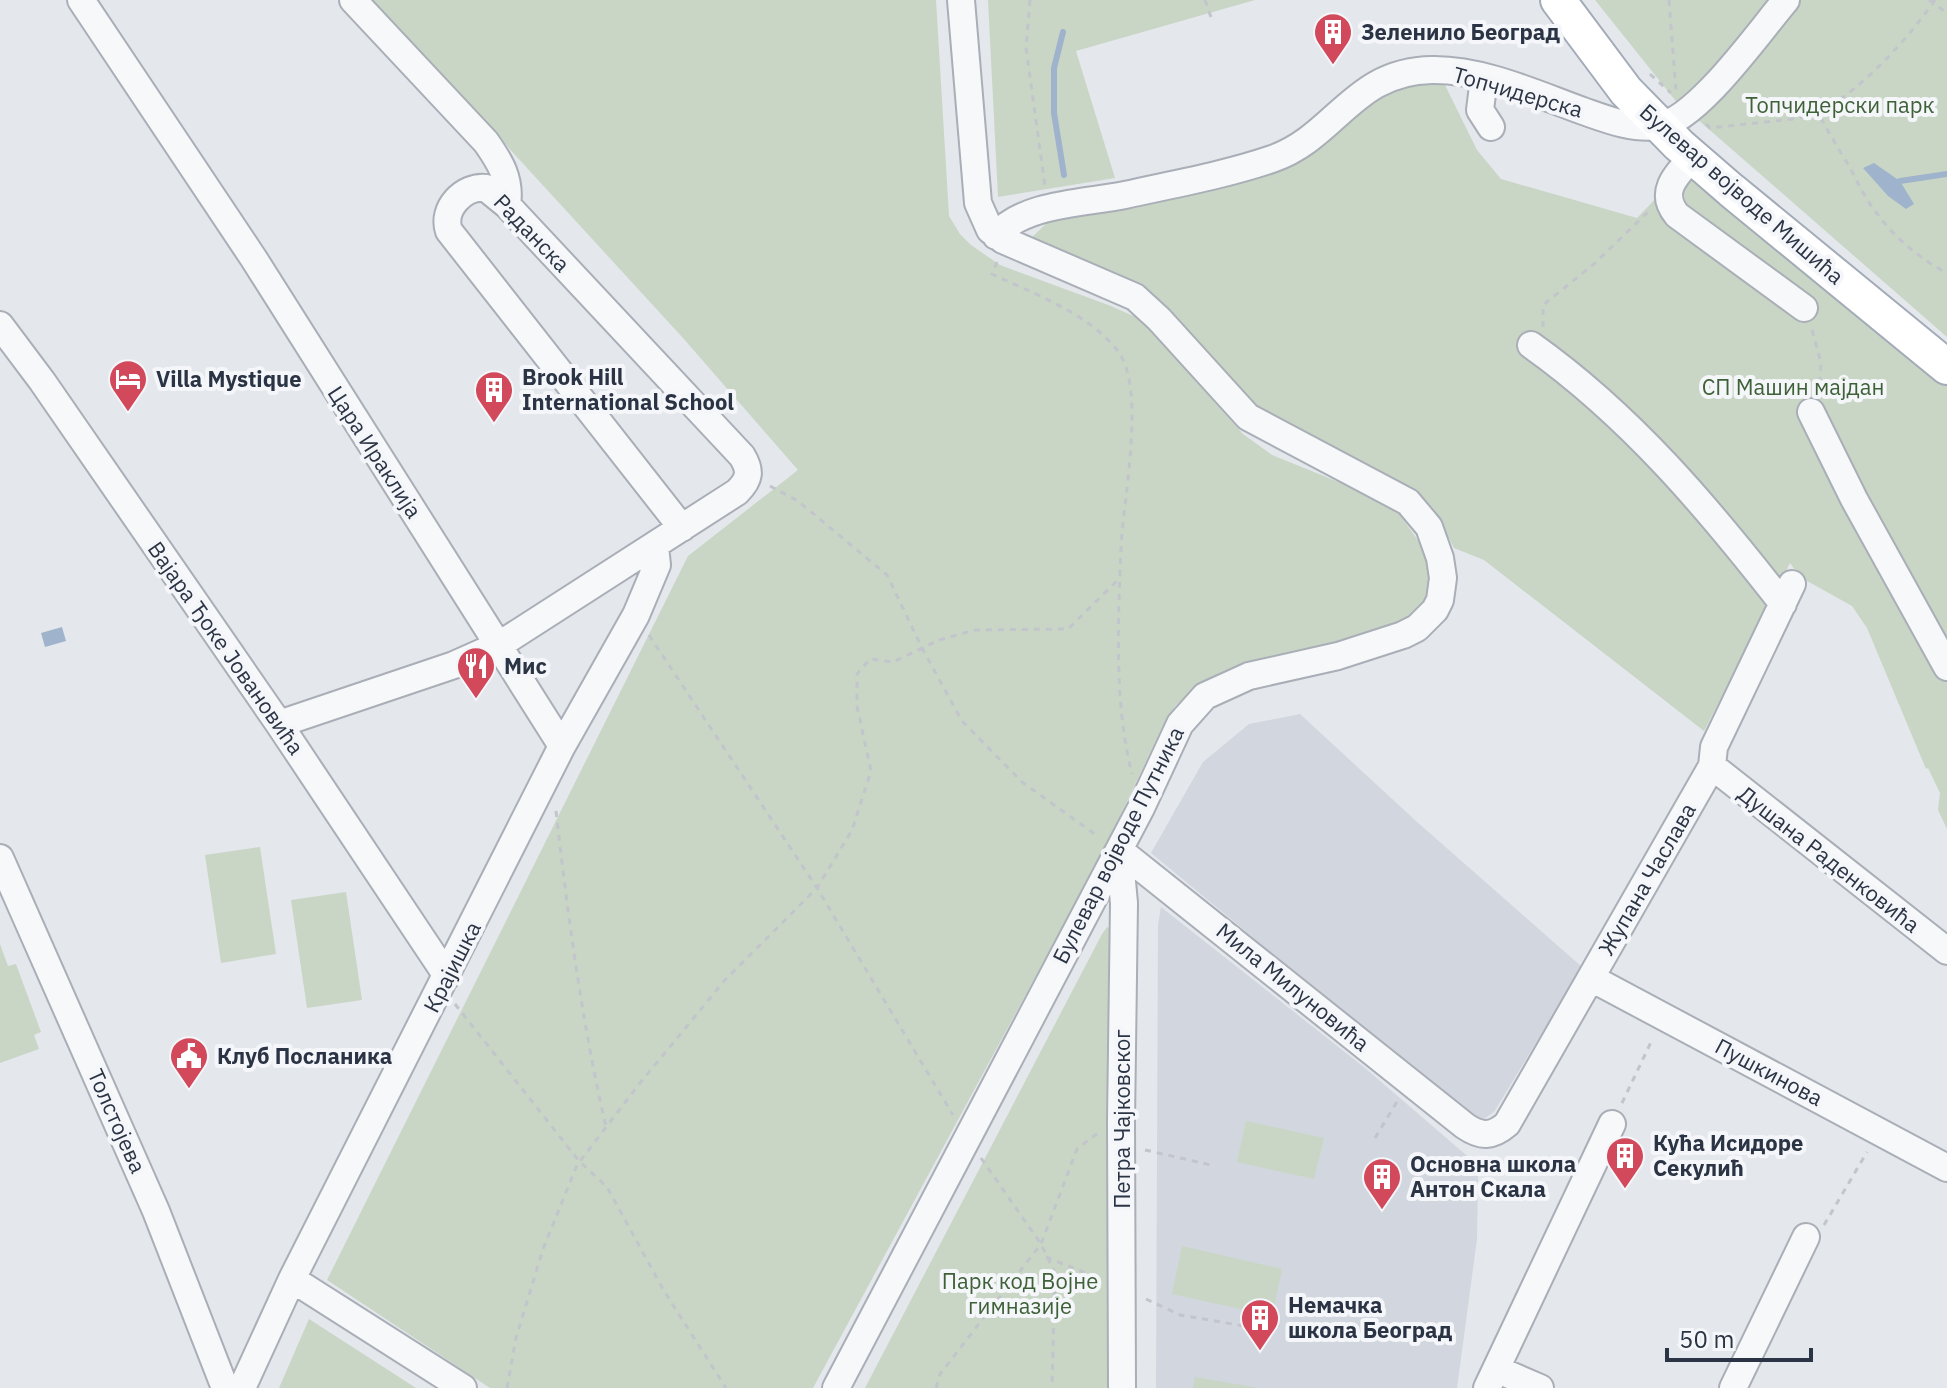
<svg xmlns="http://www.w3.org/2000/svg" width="1947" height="1388" font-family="'IBM Plex Sans',sans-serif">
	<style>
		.built { fill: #d2d6de }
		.green { fill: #c9d6c5 }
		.water { fill: #9fb4cc }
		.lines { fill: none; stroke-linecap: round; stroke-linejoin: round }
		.stream { stroke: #9fb4cc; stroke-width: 6 }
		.minor-casing { stroke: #a9aeb7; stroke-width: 30 }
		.major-casing { stroke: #a3abb8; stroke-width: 38 }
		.path { stroke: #c2c5cb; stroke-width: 3; stroke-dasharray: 6 6; stroke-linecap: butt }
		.minor { stroke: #f7f8fa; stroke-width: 26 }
		.major { stroke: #fff; stroke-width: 34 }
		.labels { text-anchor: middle; stroke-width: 8; stroke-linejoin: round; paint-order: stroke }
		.poi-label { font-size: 22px; font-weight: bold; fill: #2b3445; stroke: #f4f6f9; text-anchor: start }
		.street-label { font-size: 22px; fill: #2b3445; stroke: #f4f6f9 }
		.park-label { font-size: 22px; fill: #3f6138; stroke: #f4f6f9 }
	</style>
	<rect width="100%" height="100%" fill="#e4e7ec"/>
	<path class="built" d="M 1300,714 L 1416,821 L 1582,967 L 1494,1112 L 1481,1121 L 1444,1095 L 1151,853 L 1203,762 L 1249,724 Z
		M 1161,907 L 1365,1068 L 1473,1161 L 1478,1177 L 1477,1239 L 1457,1388 L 1156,1388 L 1158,925 Z"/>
	<path class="green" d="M 373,0 L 936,0 L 949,216 L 960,234 L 971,245 L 1000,265 L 1111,306 L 1140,319 L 1243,434 L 1272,455 L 1346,485 L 1399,514 L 1425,550 L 1431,570 L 1432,589 L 1425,605 L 1413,620 L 1193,692 L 1176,705 L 1162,727 L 1105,848 L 813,1388 L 490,1388 L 327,1280 L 688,556 L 798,470 L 683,338 Z
		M 988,0 L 1255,0 L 1076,51 L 1115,178 L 998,197 Z
		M 1595,0 L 1947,0 L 1947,337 L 1689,112 L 1679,105 Z
		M 1443,81 L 1477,150 L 1501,179 L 1637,218 L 1662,192 L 1677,161 L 1947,378 L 1947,829 L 1938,810 L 1940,793 L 1928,768 L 1926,769 L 1867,628 L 1852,606 L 1800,577 L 1790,563 L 1704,731 L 1484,560 L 1454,548 L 1441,523 L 1240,402 L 1164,309 L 1029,240 L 1050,220 L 1282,170 L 1317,148 L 1364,104 L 1400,86 Z
		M 260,847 L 276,954 L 221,963 L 205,855 Z
		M 346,892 L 362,1000 L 307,1008 L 291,900 Z
		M 1107,927 L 1114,930 L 1112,1388 L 865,1388 L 1102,934 Z
		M 0,944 L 8,966 L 16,964 L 41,1032 L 34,1035 L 39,1049 L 0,1063 Z
		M 1246,1121 L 1324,1138 L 1314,1179 L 1237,1162 Z
		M 1182,1246 L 1282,1269 L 1272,1316 L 1172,1294 Z
		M 309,1319 L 416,1388 L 279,1388 Z
		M 1195,1377 L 1259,1388 L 1193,1388 Z"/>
	<path class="water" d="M 1874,163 L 1900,181 L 1914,204 L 1906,209 L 1888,196 L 1863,168 Z
		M 62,627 L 66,641 L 45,647 L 41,633 Z"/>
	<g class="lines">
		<path class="stream" d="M 1063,32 L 1054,68 L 1054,113 L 1064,175
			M 1900,181 L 1947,174"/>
		<g class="minor-casing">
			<path id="minor" d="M 81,0 L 254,259 L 562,746
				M 353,0 L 486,142 C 500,162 511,179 507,205
				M 1484,78 L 1480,110 L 1491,127
				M 1693,157 C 1676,175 1658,192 1677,215 L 1804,308
				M 996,236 C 1022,203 1087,203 1125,195 C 1174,184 1225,175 1272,159 C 1336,137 1353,71 1432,70 C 1482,69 1536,94 1583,111 C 1606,119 1633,130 1659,126 C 1698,119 1759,32 1786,0
				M 0,325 L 42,381 L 279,724 L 447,976
				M 1531,345 C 1631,416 1708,508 1783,604
				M 1811,412 L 1854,499 L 1947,667
				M 279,724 L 454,665 L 499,645 L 737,492 C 750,479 751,471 742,456 L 507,205 L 486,188 C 464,185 441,209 449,231 L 682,528
				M 1712,766 L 1947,951
				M 1119,850 L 1465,1126 C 1481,1137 1492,1137 1507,1124 L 1712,766 L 1714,747 L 1792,584
				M 1119,850 L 1124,903 L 1121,1121 L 1122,1388
				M 0,858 L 156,1211 L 225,1388
				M 1591,978 L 1947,1168
				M 292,1279 L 463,1388
				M 1496,1369 L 1540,1388
				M 242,1388 L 292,1279 L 562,746 L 636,615 L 657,565 L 655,546
				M 836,1388 L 1141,808 L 1180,724 L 1205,696 L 1249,676 L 1338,656 L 1403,635 L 1417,628 L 1435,610 L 1440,600 L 1443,578 L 1440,558 L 1429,527 L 1408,502 L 1248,417 L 1159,319 L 1135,297 L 1003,240 L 990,230 L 978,203 L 961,0
				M 1487,1388 L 1612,1124
				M 1733,1388 L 1806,1237"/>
		</g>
		<g class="major-casing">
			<path id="major" d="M 1558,0 L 1626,91 L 1679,145 L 1731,190 L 1947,367"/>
		</g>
		<path class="path" d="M 1030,0 L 1026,48 L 1045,186
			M 1205,0 L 1212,20
			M 1669,0 L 1676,91
			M 1929,0 L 1947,13
			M 1935,0 C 1903,45 1866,84 1819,114 C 1827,130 1835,143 1844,158 C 1851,168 1856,180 1862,191 C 1882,226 1911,254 1947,273
			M 1650,74 L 1671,93
			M 1706,124 L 1710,128 L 1793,119 L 1819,114
			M 997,262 L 992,274 C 1034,294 1088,313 1117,350 C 1147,386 1123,501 1121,548 C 1118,620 1114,704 1132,774
			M 1543,327 L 1543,305 L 1594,264 L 1649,211
			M 1812,330 L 1821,363 L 1819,393
			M 770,486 L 798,501 L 887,575 L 922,648 L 962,721 L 1022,782 L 1099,837
			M 649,635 L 817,888 L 953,1115
			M 556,811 C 568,917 582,1023 606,1127
			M 455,1004 L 579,1161 L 607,1187 L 664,1291 L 726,1388
			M 1622,1103 L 1653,1038
			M 1375,1138 L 1398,1100
			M 1145,1150 L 1211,1165
			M 981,1158 L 1041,1244 L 1055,1273 L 1052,1388
			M 1824,1225 L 1867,1152
			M 1046,1257 L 1098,1278
			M 1146,1299 L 1180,1315 L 1244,1326 L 1331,1325
			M 507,1388 L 516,1338 L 543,1249 L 577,1165 L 640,1083 L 725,980 L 817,888 L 852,830 L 871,771 L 857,706 L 857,674 L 870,659 L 893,662 L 939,640 L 975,630 L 1068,629 L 1121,577
			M 936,1388 L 940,1374 L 1041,1244 L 1077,1149 L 1099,1132"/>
		<use href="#minor" class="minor"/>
		<use href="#major" class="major"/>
	</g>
	<defs>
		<g id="building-pin" transform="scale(2)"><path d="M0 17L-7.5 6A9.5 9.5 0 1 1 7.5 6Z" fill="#d1495b" stroke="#f4f6f9"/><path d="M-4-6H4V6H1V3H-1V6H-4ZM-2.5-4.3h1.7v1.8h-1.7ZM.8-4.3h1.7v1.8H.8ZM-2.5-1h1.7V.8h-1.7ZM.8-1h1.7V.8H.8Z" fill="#fff"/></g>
		<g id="hotel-pin" transform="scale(2)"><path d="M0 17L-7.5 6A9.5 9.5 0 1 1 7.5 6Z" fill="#d1495b" stroke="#f4f6f9"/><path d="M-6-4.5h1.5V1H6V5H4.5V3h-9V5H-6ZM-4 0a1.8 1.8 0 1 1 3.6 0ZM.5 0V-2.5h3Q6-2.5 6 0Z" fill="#fff"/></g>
		<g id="restaurant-pin" transform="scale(2)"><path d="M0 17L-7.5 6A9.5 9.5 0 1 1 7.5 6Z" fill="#d1495b" stroke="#f4f6f9"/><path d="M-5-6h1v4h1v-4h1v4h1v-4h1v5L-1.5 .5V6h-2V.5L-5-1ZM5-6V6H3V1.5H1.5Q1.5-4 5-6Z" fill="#fff"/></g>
		<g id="civic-pin" transform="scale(2)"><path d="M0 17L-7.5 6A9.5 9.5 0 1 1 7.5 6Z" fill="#d1495b" stroke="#f4f6f9"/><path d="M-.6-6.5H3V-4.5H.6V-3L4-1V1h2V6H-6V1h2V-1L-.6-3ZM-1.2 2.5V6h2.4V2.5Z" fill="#fff"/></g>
	</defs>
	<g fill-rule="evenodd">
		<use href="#building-pin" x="1333" y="32"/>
		<use href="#hotel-pin" x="128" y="379"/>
		<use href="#building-pin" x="494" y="390"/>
		<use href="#restaurant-pin" x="476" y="666"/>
		<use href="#civic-pin" x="189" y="1056"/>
		<use href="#building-pin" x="1625" y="1156"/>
		<use href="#building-pin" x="1382" y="1177"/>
		<use href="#building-pin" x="1260" y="1318"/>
	</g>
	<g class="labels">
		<g class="poi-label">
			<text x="1361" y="40">Зеленило Београд</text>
			<text x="522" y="385">Brook Hill<tspan x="522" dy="25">International School</tspan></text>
			<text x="156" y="387">Villa Mystique</text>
			<text x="504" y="674">Мис</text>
			<text x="217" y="1064">Клуб Посланика</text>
			<text x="1653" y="1151">Кућа Исидоре<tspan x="1653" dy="25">Секулић</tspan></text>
			<text x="1410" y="1172">Основна школа<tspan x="1410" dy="25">Антон Скала</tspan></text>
			<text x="1288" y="1313">Немачка<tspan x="1288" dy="25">школа Београд</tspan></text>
		</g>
		<g class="street-label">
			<text transform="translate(1518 92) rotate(16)" y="8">Топчидерска</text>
			<text transform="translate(1742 194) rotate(41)" y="8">Булевар војводе Мишића</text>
			<text transform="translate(532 233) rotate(46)" y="8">Раданска</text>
			<text transform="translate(375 452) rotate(57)" y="8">Цара Ираклија</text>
			<text transform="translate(226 648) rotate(55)" y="8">Вајара Ђоке Јовановића</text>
			<text transform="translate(1118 845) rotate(-63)" y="8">Булевар војводе Путника</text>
			<text transform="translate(1829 859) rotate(38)" y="8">Душана Раденковића</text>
			<text transform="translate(1647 879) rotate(-60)" y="8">Жупана Часлава</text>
			<text transform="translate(452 967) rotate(-63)" y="8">Крајишка</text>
			<text transform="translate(1293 987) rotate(39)" y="8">Мила Милуновића</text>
			<text transform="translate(1769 1072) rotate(28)" y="8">Пушкинова</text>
			<text transform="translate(1122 1119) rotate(-90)" y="8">Петра Чајковског</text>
			<text transform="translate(117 1121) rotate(66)" y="8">Толстојева</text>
		</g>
		<g class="park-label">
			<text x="1840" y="113">Топчидерски парк</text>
			<text x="1793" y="395">СП Машин мајдан</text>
			<text x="1020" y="1289">Парк код Војне<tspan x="1020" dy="25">гимназије</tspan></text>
		</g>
	</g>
	<path d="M1667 1348v12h144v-12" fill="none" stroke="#2b3445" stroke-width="4"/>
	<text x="1679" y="1348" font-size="24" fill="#2b3445" stroke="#f4f6f9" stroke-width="6" paint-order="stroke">50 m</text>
</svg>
